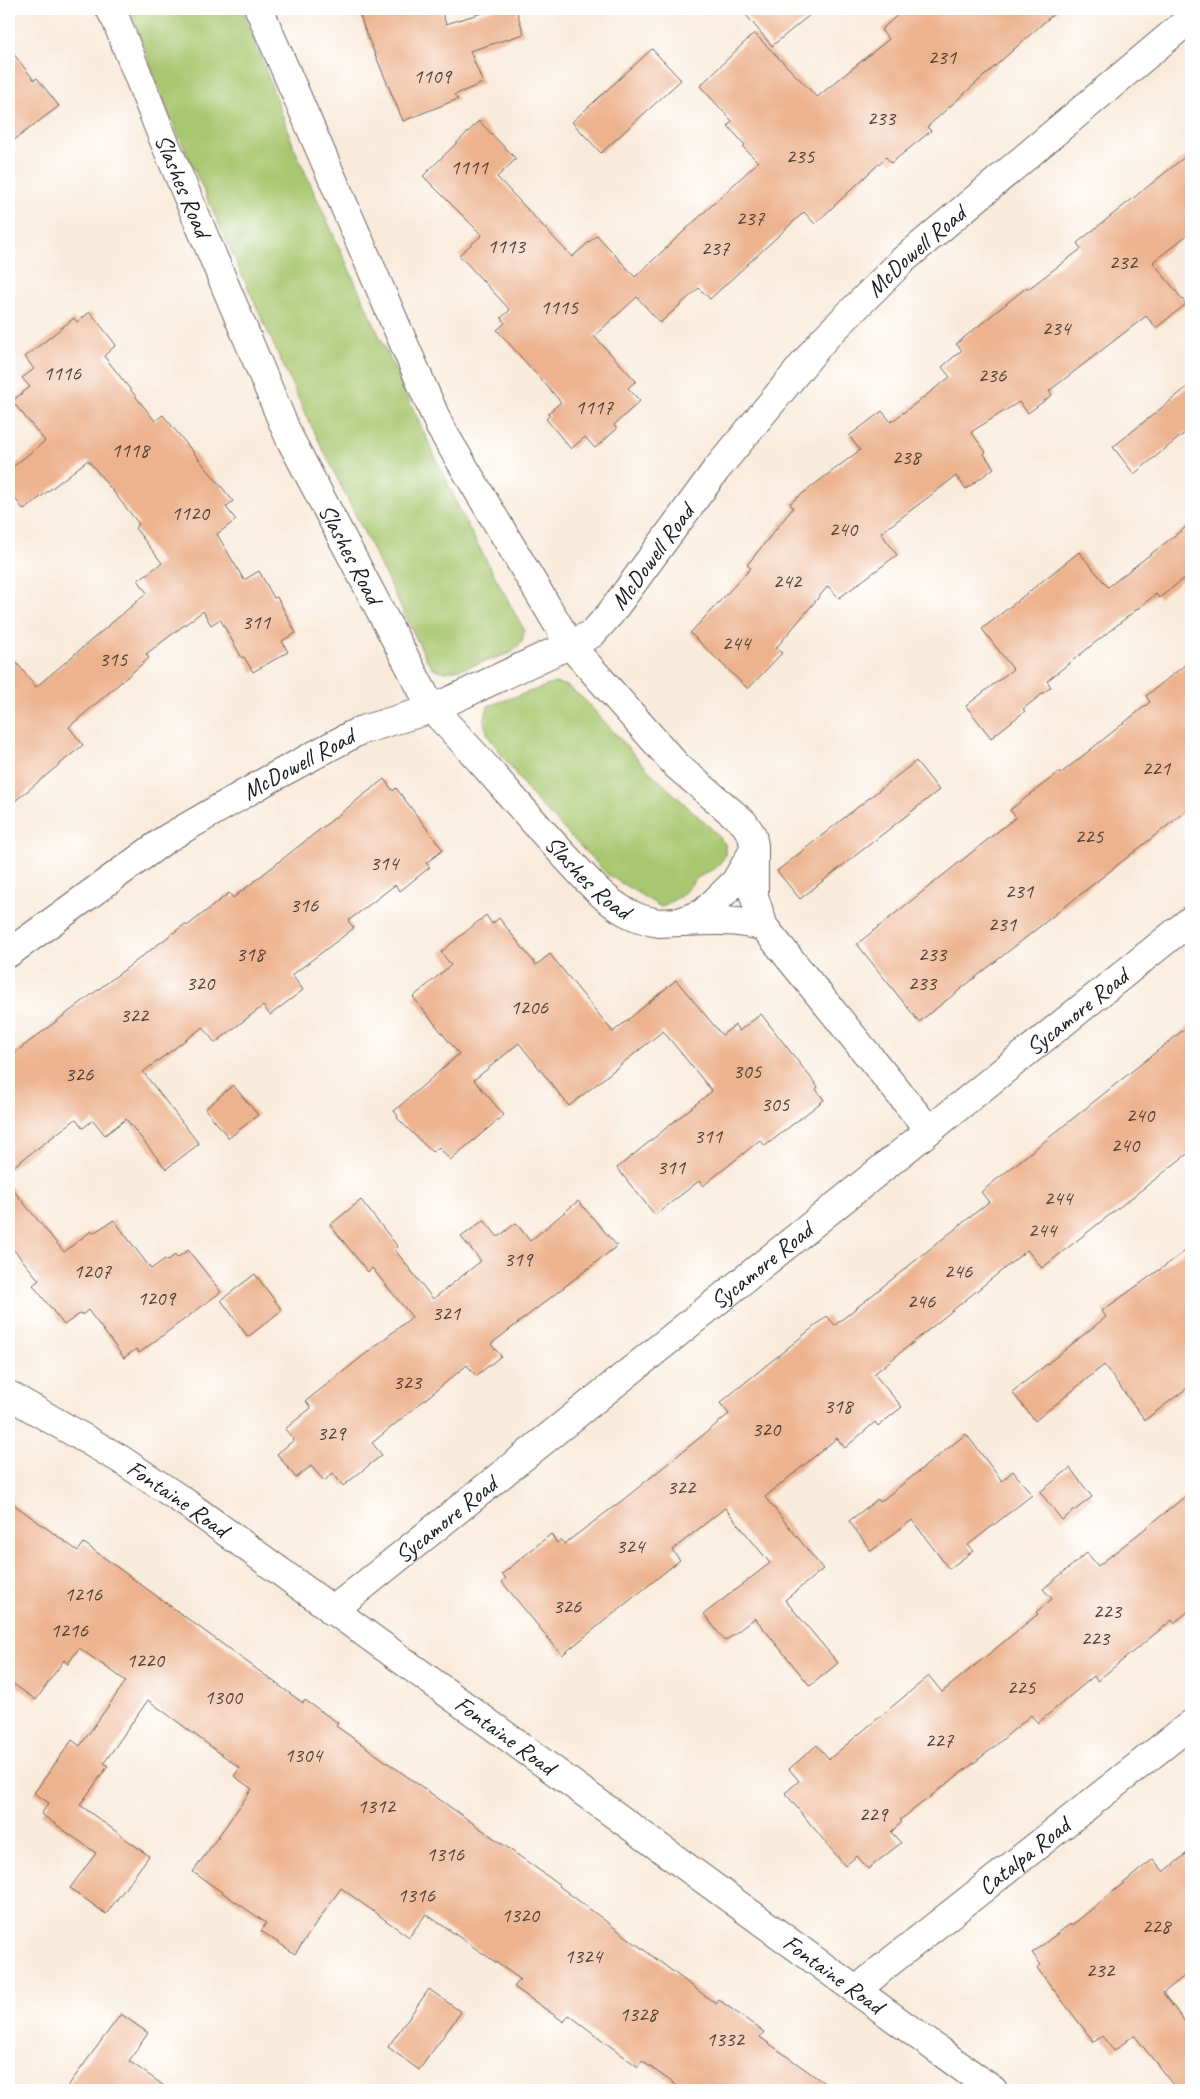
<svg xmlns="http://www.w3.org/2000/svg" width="1200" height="2099" font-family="Caveat,sans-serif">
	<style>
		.green { fill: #a9c76f; stroke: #627246 }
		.building { fill: #edb38f }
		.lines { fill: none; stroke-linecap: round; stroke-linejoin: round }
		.minor-casing { stroke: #69645f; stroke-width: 30 }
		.tertiary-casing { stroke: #69645f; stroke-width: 30 }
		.minor { stroke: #fff; stroke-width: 28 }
		.tertiary { stroke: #fff; stroke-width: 28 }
		.labels { text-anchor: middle; stroke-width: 4; stroke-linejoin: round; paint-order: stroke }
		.number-label { font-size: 21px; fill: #504239 }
		.street-label { font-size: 24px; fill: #1c1c1c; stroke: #fff }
	</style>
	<rect width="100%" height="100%" fill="#fff"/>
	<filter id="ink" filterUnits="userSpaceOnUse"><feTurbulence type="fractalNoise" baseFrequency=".02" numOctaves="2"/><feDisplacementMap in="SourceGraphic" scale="10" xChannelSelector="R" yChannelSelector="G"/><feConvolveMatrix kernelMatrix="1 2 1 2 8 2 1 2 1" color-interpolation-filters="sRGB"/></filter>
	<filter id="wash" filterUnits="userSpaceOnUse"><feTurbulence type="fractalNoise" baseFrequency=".0096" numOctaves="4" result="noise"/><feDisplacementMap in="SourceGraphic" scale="20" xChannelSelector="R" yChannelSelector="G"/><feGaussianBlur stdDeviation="1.12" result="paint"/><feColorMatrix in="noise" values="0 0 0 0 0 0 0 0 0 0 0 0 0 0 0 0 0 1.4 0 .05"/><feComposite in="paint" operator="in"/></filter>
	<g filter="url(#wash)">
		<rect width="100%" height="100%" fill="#f9ebdb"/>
		<path class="green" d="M 130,9 L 243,9 L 295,150 L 389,357 L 467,525 L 524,630 L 522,642 L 511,653 L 468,667 L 445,672 L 433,668 L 427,660 L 302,407 L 168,112 Z
			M 555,683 L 567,686 L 585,700 L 649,771 L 715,832 L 725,844 L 725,856 L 717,867 L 697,878 L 681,896 L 661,907 L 608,875 L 532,796 L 488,736 L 484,722 L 488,706 Z"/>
		<g id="blocks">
			<path class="building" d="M 358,9 L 441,9 L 446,24 L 495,9 L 516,9 L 524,34 L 470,51 L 483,83 L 454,95 L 458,99 L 403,121 L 364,28 Z
				M 741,9 L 817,9 L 772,46 Z
				M 904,9 L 1059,9 L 927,127 L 931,131 L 891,163 L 886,157 L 815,224 L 804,212 L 710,299 L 699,288 L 660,323 L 637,297 L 594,336 L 636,381 L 628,388 L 640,401 L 614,425 L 617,429 L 595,448 L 585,437 L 571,449 L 546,419 L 550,415 L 548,413 L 561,402 L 497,330 L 505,323 L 501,318 L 510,310 L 459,255 L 482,235 L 423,176 L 479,121 L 516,159 L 497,177 L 572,257 L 597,235 L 635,277 L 758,162 L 743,147 L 745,145 L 728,126 L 732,121 L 700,86 L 754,33 L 817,97 L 889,39 L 881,30 Z
				M 9,48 L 34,80 L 37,78 L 59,106 L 9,144 Z
				M 652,49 L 681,80 L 601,153 L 572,122 Z
				M 1191,152 L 1191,232 L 1153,262 L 1186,304 L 1156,328 L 1146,316 L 1049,391 L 1052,395 L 1028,413 L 1019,402 L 971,432 L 986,452 L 984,454 L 994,468 L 966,489 L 956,476 L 881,533 L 897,555 L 839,598 L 828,586 L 776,648 L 782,653 L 748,689 L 690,633 L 751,568 L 747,565 L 793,508 L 790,503 L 860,450 L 849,436 L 882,411 L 891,422 L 950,377 L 942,367 L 962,350 L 956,344 L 1027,287 L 1028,289 L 1081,249 L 1077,243 Z
				M 90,312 L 116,345 L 104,356 L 155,421 L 163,415 L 233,501 L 226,507 L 236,520 L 217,534 L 244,580 L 259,571 L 274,598 L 277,597 L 296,633 L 282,641 L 288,652 L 253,672 L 244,657 L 242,658 L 220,619 L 211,625 L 203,611 L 146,654 L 149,658 L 69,727 L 83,745 L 9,806 L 9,653 L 36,687 L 147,593 L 138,580 L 162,563 L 135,528 L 139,524 L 88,460 L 24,510 L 9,491 L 9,470 L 45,441 L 12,401 L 30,387 L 22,378 L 34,369 L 25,357 L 74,318 L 77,322 Z
				M 1191,384 L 1191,428 L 1134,474 L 1113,447 Z
				M 1191,523 L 1191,573 L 1159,598 L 1156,594 L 1047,681 L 1051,687 L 1023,709 L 1025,711 L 991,738 L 966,706 L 1013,669 L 982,629 L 1079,552 L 1108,587 Z
				M 1191,660 L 1191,807 L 919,1022 L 857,944 L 1016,817 L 1010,810 L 1059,772 L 1060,774 L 1150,702 L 1146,696 Z
				M 916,761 L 939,790 L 800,899 L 777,871 Z
				M 384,779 L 393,791 L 396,788 L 443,850 L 426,863 L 430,867 L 400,891 L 395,885 L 348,921 L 354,928 L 292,975 L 303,990 L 270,1015 L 263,1006 L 215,1043 L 203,1027 L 143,1072 L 199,1144 L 166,1169 L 126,1119 L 105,1135 L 93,1120 L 83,1128 L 76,1119 L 9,1170 L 9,1057 L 185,924 L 187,926 L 229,893 L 233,898 Z
				M 486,915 L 492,924 L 499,918 L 536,965 L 550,954 L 613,1032 L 676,980 L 722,1035 L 735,1025 L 739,1031 L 761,1014 L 818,1087 L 816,1089 L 824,1100 L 765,1146 L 760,1140 L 703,1186 L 699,1181 L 655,1215 L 617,1168 L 712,1091 L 663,1031 L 569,1106 L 519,1043 L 474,1080 L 504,1115 L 450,1160 L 439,1147 L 432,1152 L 397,1118 L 398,1116 L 394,1111 L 459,1054 L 413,997 L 451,965 L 441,952 Z
				M 1191,1024 L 1191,1151 L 1042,1268 L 1027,1250 L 874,1374 L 902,1407 L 878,1426 L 875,1422 L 845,1448 L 837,1438 L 765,1497 L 823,1569 L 785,1600 L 838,1663 L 810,1686 L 755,1618 L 725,1641 L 704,1614 L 770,1563 L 725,1508 L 672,1550 L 680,1560 L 562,1655 L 502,1582 L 506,1578 L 502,1574 L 551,1534 L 557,1543 L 561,1540 L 564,1544 L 624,1499 L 729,1414 L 720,1403 L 827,1316 L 835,1325 L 906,1268 L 989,1202 L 981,1192 Z
				M 233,1085 L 258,1115 L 229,1138 L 205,1109 Z
				M 9,1185 L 64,1252 L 91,1231 L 93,1233 L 114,1220 L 151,1269 L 165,1259 L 167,1261 L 175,1255 L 177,1258 L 188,1250 L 221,1292 L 139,1353 L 136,1349 L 124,1358 L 88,1310 L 82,1315 L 81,1313 L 64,1325 L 33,1285 L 39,1280 L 9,1244 Z
				M 361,1200 L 398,1247 L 395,1250 L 433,1299 L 481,1261 L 461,1237 L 484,1220 L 498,1237 L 516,1223 L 530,1241 L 578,1201 L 617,1246 L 491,1344 L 501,1356 L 476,1376 L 467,1365 L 372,1443 L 382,1455 L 343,1486 L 333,1473 L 324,1481 L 311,1466 L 296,1478 L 277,1454 L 294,1440 L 285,1429 L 311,1408 L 306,1401 L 412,1317 L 372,1268 L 368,1272 L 330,1225 Z
				M 1191,1247 L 1191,1385 L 1145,1420 L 1104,1365 L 1035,1421 L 1012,1392 L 1106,1317 L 1102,1311 Z
				M 255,1274 L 282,1310 L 248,1337 L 221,1300 Z
				M 966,1434 L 1002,1481 L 1013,1471 L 1032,1495 L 968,1545 L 973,1551 L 949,1569 L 912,1520 L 871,1551 L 849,1521 L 878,1499 L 880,1502 Z
				M 1070,1468 L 1092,1497 L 1062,1520 L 1040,1492 Z
				M 1191,1492 L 1191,1609 L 1174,1623 L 1172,1620 L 1097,1681 L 1094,1676 L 1038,1723 L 1031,1715 L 988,1752 L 900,1820 L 902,1822 L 891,1832 L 901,1843 L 868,1869 L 857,1856 L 845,1866 L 785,1793 L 799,1781 L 789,1769 L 817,1745 L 829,1759 L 929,1676 L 942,1692 L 1038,1614 L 1036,1612 L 1052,1599 L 1043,1589 L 1087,1553 L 1098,1566 Z
				M 9,1501 L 78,1551 L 84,1543 L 303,1703 L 305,1700 L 338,1723 L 336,1726 L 560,1885 L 559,1886 L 716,2004 L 719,2000 L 764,2032 L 760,2037 L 834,2090 L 683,2090 L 642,2061 L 638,2067 L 569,2015 L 564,2022 L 514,1987 L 520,1979 L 426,1914 L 409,1937 L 341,1888 L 295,1954 L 261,1931 L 266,1923 L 193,1872 L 252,1789 L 234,1776 L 240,1768 L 148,1700 L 104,1763 L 108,1766 L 80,1805 L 149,1856 L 106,1914 L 70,1888 L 96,1853 L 41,1814 L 49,1803 L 34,1793 L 72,1740 L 80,1746 L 126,1681 L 79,1648 L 68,1664 L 64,1660 L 36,1700 L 9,1681 Z
				M 1191,1850 L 1191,1971 L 1163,1993 L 1191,2030 L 1191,2090 L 1177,2090 L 1134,2035 L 1114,2051 L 1102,2036 L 1094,2042 L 1037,1968 L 1041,1965 L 1032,1953 L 1070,1924 L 1071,1926 L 1153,1859 L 1164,1872 Z
				M 429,1989 L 461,2012 L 419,2070 L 388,2047 Z
				M 121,2014 L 148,2033 L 129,2061 L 170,2090 L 65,2090 Z"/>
		</g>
	</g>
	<g filter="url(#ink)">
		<use href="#blocks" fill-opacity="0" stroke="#69645f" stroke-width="1"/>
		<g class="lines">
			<g class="minor-casing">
				<g id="minor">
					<path id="s1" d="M 110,9 L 116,20 L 162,136 L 289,437 L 432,709 C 478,755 518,806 562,853 C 582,874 601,898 626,912 C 637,918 647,921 659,923 C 693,922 731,917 764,927"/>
					<path d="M 259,9 L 440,427 L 570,645 L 677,766 L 744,823 L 752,835 L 754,846 L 754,896 L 764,927 L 929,1130"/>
					<path d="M 682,921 L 703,913 L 735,882 L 754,850"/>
					<path id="s2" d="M 9,953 L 166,839 L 268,780 L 359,731 L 432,709 L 592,634 L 610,614 L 716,470 L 824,339 L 903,260 L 1191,18"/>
					<path id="s3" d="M 332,1611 L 1191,920"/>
					<path id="s4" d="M 857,1990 L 885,1966 L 1191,1724"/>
				</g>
			</g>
			<g class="tertiary-casing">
				<g id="tertiary">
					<path id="s5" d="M 9,1395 L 120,1459 L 186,1503 L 993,2090"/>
				</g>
			</g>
			<use href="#minor" class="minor"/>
			<use href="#tertiary" class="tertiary"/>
		</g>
	</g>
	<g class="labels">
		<g class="number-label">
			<text x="942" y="64">231</text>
			<text x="432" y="83">1109</text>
			<text x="881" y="125">233</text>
			<text x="800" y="163">235</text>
			<text x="469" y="174">1111</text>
			<text x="750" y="225">237</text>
			<text x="506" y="253">1113</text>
			<text x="715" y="255">237</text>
			<text x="1123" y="269">232</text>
			<text x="559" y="314">1115</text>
			<text x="1056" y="335">234</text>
			<text x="62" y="380">1116</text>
			<text x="992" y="382">236</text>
			<text x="594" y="414">1117</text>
			<text x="130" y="457">1118</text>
			<text x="906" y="464">238</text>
			<text x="190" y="520">1120</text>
			<text x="843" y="536">240</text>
			<text x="787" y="588">242</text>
			<text x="256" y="629">311</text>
			<text x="736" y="650">244</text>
			<text x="113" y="666">315</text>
			<text x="1156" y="775">221</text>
			<text x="1089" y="843">225</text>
			<text x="384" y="870">314</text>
			<text x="1019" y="898">231</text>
			<text x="304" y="912">316</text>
			<text x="1002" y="931">231</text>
			<text x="250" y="961">318</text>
			<text x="932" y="961">233</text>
			<text x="200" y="990">320</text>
			<text x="922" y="990">233</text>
			<text x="529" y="1014">1206</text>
			<text x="134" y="1022">322</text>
			<text x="747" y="1078">305</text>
			<text x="79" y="1081">326</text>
			<text x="775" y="1111">305</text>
			<text x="1140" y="1122">240</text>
			<text x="708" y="1143">311</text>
			<text x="1125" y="1152">240</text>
			<text x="671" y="1174">311</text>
			<text x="1058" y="1205">244</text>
			<text x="1042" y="1237">244</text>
			<text x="518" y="1266">319</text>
			<text x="92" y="1278">1207</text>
			<text x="958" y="1278">246</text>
			<text x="156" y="1305">1209</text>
			<text x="921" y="1308">246</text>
			<text x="446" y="1320">321</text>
			<text x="407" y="1389">323</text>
			<text x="838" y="1413">318</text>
			<text x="766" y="1436">320</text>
			<text x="331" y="1440">329</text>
			<text x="681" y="1494">322</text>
			<text x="630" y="1553">324</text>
			<text x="83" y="1601">1216</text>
			<text x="567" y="1613">326</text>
			<text x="1107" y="1618">223</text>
			<text x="69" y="1637">1216</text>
			<text x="1095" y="1645">223</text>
			<text x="145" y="1667">1220</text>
			<text x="1021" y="1694">225</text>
			<text x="223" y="1704">1300</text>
			<text x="939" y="1747">227</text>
			<text x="303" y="1762">1304</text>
			<text x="376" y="1813">1312</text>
			<text x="873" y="1821">229</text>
			<text x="445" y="1861">1316</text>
			<text x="416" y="1902">1316</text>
			<text x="520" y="1922">1320</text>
			<text x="1156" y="1933">228</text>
			<text x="583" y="1963">1324</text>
			<text x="1100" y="1977">232</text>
			<text x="638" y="2021">1328</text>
			<text x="725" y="2046">1332</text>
		</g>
		<g class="street-label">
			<text dy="8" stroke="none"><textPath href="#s1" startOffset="191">Slashes Road</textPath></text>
			<text dy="8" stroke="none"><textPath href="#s2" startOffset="1171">McDowell Road</textPath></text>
			<text dy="8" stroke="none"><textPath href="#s1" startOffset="596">Slashes Road</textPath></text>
			<text dy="8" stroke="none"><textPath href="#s2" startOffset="766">McDowell Road</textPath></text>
			<text dy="8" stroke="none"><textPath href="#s2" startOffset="346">McDowell Road</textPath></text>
			<text dy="8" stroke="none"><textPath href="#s1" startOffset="1001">Slashes Road</textPath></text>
			<text dy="8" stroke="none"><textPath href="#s3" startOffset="956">Sycamore Road</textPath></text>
			<text dy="8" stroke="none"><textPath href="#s3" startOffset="551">Sycamore Road</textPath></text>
			<text dy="8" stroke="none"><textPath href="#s5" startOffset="198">Fontaine Road</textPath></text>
			<text dy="8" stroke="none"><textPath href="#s3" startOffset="146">Sycamore Road</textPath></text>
			<text dy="8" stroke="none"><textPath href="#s5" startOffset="602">Fontaine Road</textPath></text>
			<text dy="8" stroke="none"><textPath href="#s4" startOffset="214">Catalpa Road</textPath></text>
			<text dy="8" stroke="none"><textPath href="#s5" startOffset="1008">Fontaine Road</textPath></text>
		</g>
	</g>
	<rect width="1200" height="2099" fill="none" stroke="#fff" stroke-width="30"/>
</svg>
